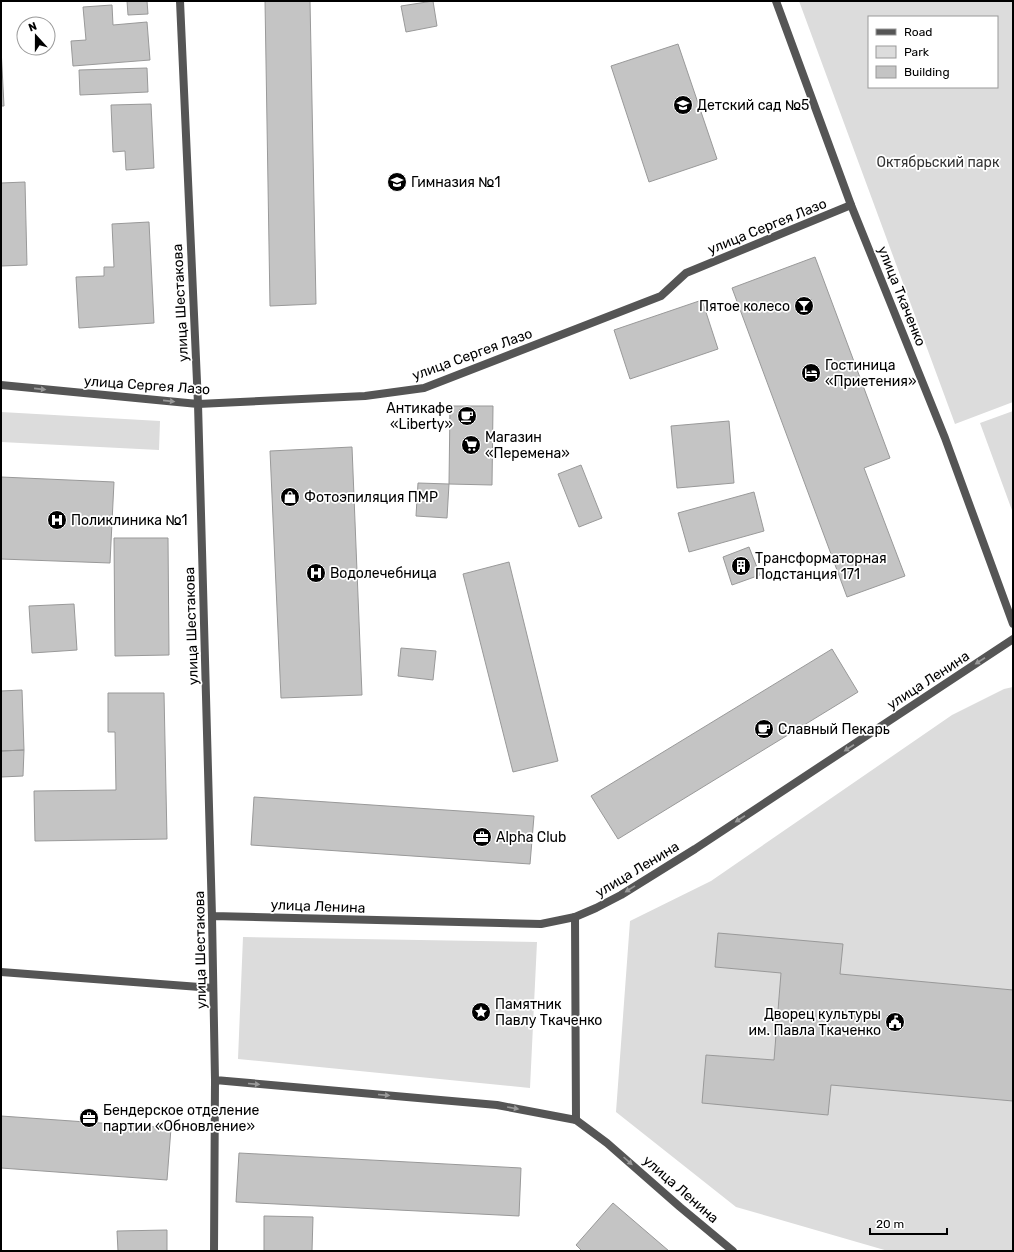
<svg xmlns="http://www.w3.org/2000/svg" width="1014" height="1252" font-family="Rubik,sans-serif">
	<style>
		.green { fill: #dcdcdc; fill-rule: evenodd }
		.building { fill: #c4c4c4; stroke: #999 }
		.lines { fill: none; stroke-linecap: round; stroke-linejoin: round }
		.service { stroke: #555; stroke-width: 8 }
		.minor { stroke: #555; stroke-width: 8 }
		.oneway { fill: #999 }
		.labels { text-anchor: middle; stroke-width: 3.5; stroke-linejoin: round; paint-order: stroke }
		.poi-label { font-size: 14px; fill: #000; stroke: #fff; text-anchor: start }
		.park-label { font-size: 14px; fill: #333; stroke: #fff }
		.street-label { font-size: 14px; fill: #000; stroke: #fff }
	</style>
	<rect width="100%" height="100%" fill="#fff"/>
	<path class="green" d="M 799,1 L 1013,1 L 1013,402 L 955,424 ZM 869,17 L 997,17 L 997,87 L 869,87 Z
		M 1013,411 L 1013,513 L 980,423 Z
		M 1,412 L 160,421 L 159,450 L 1,442 Z
		M 1013,687 L 1013,1251 L 888,1251 L 736,1207 L 616,1112 L 630,921 L 711,881 L 952,715 L 1004,689 Z
		M 243,937 L 537,942 L 530,1088 L 238,1059 Z"/>
	<path class="building" d="M 127,1 L 147,1 L 148,14 L 128,15 Z
		M 265,1 L 310,1 L 316,304 L 270,306 Z
		M 433,1 L 437,26 L 406,32 L 401,6 Z
		M 112,5 L 113,25 L 147,22 L 150,60 L 73,66 L 71,41 L 86,40 L 83,7 Z
		M 678,44 L 717,159 L 649,182 L 611,66 Z
		M 1,48 L 4,106 L 1,106 Z
		M 147,68 L 148,92 L 80,95 L 79,70 Z
		M 151,104 L 154,168 L 126,170 L 125,151 L 113,152 L 111,105 Z
		M 25,182 L 27,265 L 1,266 L 1,183 Z
		M 149,222 L 154,323 L 79,328 L 76,277 L 104,276 L 104,267 L 114,267 L 112,224 Z
		M 815,257 L 890,458 L 864,468 L 905,576 L 847,597 L 732,288 Z
		M 702,300 L 718,349 L 630,379 L 614,330 Z
		M 450,406 L 493,406 L 492,485 L 449,484 Z
		M 729,421 L 734,483 L 677,488 L 671,426 Z
		M 352,447 L 362,695 L 281,698 L 270,451 Z
		M 581,465 L 602,518 L 579,527 L 558,474 Z
		M 1,477 L 114,482 L 110,563 L 1,559 Z
		M 418,483 L 449,484 L 447,518 L 416,516 Z
		M 754,492 L 764,531 L 689,552 L 678,513 Z
		M 114,538 L 168,538 L 169,655 L 115,656 Z
		M 749,547 L 760,575 L 732,585 L 723,557 Z
		M 509,562 L 558,761 L 513,772 L 463,574 Z
		M 74,604 L 77,650 L 32,653 L 29,606 Z
		M 401,648 L 436,651 L 433,680 L 398,676 Z
		M 832,649 L 858,692 L 618,839 L 591,796 Z
		M 22,690 L 24,750 L 1,751 L 1,691 Z
		M 108,693 L 164,693 L 167,839 L 35,841 L 34,791 L 116,790 L 115,732 L 108,732 Z
		M 24,750 L 23,776 L 1,777 L 1,751 Z
		M 254,797 L 534,816 L 530,864 L 251,845 Z
		M 718,933 L 843,944 L 840,974 L 1013,990 L 1013,1101 L 831,1085 L 828,1115 L 702,1103 L 706,1055 L 774,1060 L 781,973 L 715,967 Z
		M 1,1116 L 171,1128 L 167,1180 L 1,1168 Z
		M 239,1153 L 521,1168 L 519,1216 L 236,1202 Z
		M 613,1203 L 669,1251 L 582,1251 L 576,1245 Z
		M 264,1216 L 313,1217 L 312,1251 L 264,1251 Z
		M 167,1230 L 167,1251 L 118,1251 L 117,1231 Z"/>
	<g class="lines">
		<path class="service" d="M 198,404 L 365,396 L 424,388 L 661,296 L 686,273 L 851,205
			M 575,917 L 576,1120"/>
		<path class="minor" d="M 180,1 L 198,404 L 212,916 L 215,1080 L 214,1251
			M 776,1 L 851,205 L 945,438 L 1013,624
			M 1,385 L 198,404
			M 212,916 L 541,924 L 575,917 L 596,908 L 621,895 L 695,849 L 1013,639
			M 1,972 L 213,988
			M 215,1080 L 497,1105 L 576,1120 L 607,1143 L 680,1207 L 733,1251"/>
	</g>
	<defs><path id="oneway-solid" d="M-6-.8H1V-3.2L6.5 0L1 3.2V.8H-6Z"/></defs>
	<g class="oneway">
		<use href="#oneway-solid" transform="translate(40 389) rotate(6)"/>
		<use href="#oneway-solid" transform="translate(169 401) rotate(6)"/>
		<use href="#oneway-solid" transform="translate(980 661) rotate(147)"/>
		<use href="#oneway-solid" transform="translate(849 748) rotate(147)"/>
		<use href="#oneway-solid" transform="translate(740 819) rotate(147)"/>
		<use href="#oneway-solid" transform="translate(630 889) rotate(148)"/>
		<use href="#oneway-solid" transform="translate(254 1084) rotate(5)"/>
		<use href="#oneway-solid" transform="translate(384 1095) rotate(5)"/>
		<use href="#oneway-solid" transform="translate(513 1108) rotate(10)"/>
		<use href="#oneway-solid" transform="translate(628 1161) rotate(42)"/>
	</g>
	<defs>
		<g id="school-disc" transform="scale(1)"><circle r="9.5" fill="#000" stroke="#fff"/><path d="M0-5L7-2L0 1L-7-2ZM-4 1L0 2.5L4 1V4Q0 6-4 4Z" fill="#fff"/></g>
		<g id="bar-disc" transform="scale(1)"><circle r="9.5" fill="#000" stroke="#fff"/><path d="M-6-5H6L.8 .8V4.5H3.5V6h-7V4.5H-.8V.8Z" fill="#fff"/></g>
		<g id="hotel-disc" transform="scale(1)"><circle r="9.5" fill="#000" stroke="#fff"/><path d="M-6-4.5h1.5V1H6V5H4.5V3h-9V5H-6ZM-4 0a1.8 1.8 0 1 1 3.6 0ZM.5 0V-2.5h3Q6-2.5 6 0Z" fill="#fff"/></g>
		<g id="cafe-disc" transform="scale(1)"><circle r="9.5" fill="#000" stroke="#fff"/><path d="M-5.5-4.5H6V0H3Q3 3.5 0 3.5H-2.5Q-5.5 3.5-5.5 0ZM3-3.2v2h1.7v-2ZM-6 4.5H4V6H-6Z" fill="#fff"/></g>
		<g id="supermarket-disc" transform="scale(1)"><circle r="9.5" fill="#000" stroke="#fff"/><path d="M-6-5.5h2.5l.6 2H6L4.5 2H-2.5L-4.4-4H-6ZM-1.5 3.2a1.3 1.3 0 1 0 .1 0ZM3 3.2a1.3 1.3 0 1 0 .1 0Z" fill="#fff"/></g>
		<g id="shop-disc" transform="scale(1)"><circle r="9.5" fill="#000" stroke="#fff"/><path d="M-5-2.5h2.3a2.7 3.5 0 0 1 5.4 0H5L5.5 6h-11ZM-1.5-2.5h3a1.5 2.3 0 0 0-3 0Z" fill="#fff"/></g>
		<g id="hospital-disc" transform="scale(1)"><circle r="9.5" fill="#000" stroke="#fff"/><path d="M-5-5h3v3.5h4V-5h3V5h-3V1.5h-4V5h-3Z" fill="#fff"/></g>
		<g id="building-disc" transform="scale(1)"><circle r="9.5" fill="#000" stroke="#fff"/><path d="M-4-6H4V6H1V3H-1V6H-4ZM-2.5-4.3h1.7v1.8h-1.7ZM.8-4.3h1.7v1.8H.8ZM-2.5-1h1.7V.8h-1.7ZM.8-1h1.7V.8H.8Z" fill="#fff"/></g>
		<g id="office-disc" transform="scale(1)"><circle r="9.5" fill="#000" stroke="#fff"/><path d="M-6-3h4V-5.5h4V-3h4V5H-6ZM-1-4.5V-3h2v-1.5ZM-6 0V1H6V0Z" fill="#fff"/></g>
		<g id="sight-disc" transform="scale(1)"><circle r="9.5" fill="#000" stroke="#fff"/><path d="M0-6L1.8-2.2L6-1.7L2.9 1.2L3.7 5.4L0 3.3L-3.7 5.4L-2.9 1.2L-6-1.7L-1.8-2.2Z" fill="#fff"/></g>
		<g id="civic-disc" transform="scale(1)"><circle r="9.5" fill="#000" stroke="#fff"/><path d="M-.6-6.5H3V-4.5H.6V-3L4-1V1h2V6H-6V1h2V-1L-.6-3ZM-1.2 2.5V6h2.4V2.5Z" fill="#fff"/></g>
	</defs>
	<g fill-rule="evenodd">
		<use href="#school-disc" x="683" y="105"/>
		<use href="#school-disc" x="397" y="182"/>
		<use href="#bar-disc" x="804" y="306"/>
		<use href="#hotel-disc" x="811" y="373"/>
		<use href="#cafe-disc" x="467" y="416"/>
		<use href="#supermarket-disc" x="471" y="445"/>
		<use href="#shop-disc" x="290" y="497"/>
		<use href="#hospital-disc" x="57" y="520"/>
		<use href="#building-disc" x="741" y="566"/>
		<use href="#hospital-disc" x="316" y="573"/>
		<use href="#cafe-disc" x="764" y="729"/>
		<use href="#office-disc" x="482" y="837"/>
		<use href="#sight-disc" x="481" y="1012"/>
		<use href="#civic-disc" x="895" y="1022"/>
		<use href="#office-disc" x="89" y="1118"/>
	</g>
	<g class="labels">
		<g class="poi-label">
			<text x="697" y="110">Детский сад №5</text>
			<text x="411" y="187">Гимназия №1</text>
			<text x="790" y="311" text-anchor="end">Пятое колесо</text>
			<text x="825" y="370">Гостиница<tspan x="825" dy="16">«Приетения»</tspan></text>
			<text x="453" y="413" text-anchor="end">Антикафе<tspan x="453" dy="16">«Liberty»</tspan></text>
			<text x="485" y="442">Магазин<tspan x="485" dy="16">«Перемена»</tspan></text>
			<text x="304" y="502">Фотоэпиляция ПМР</text>
			<text x="71" y="525">Поликлиника №1</text>
			<text x="755" y="563">Трансформаторная<tspan x="755" dy="16">Подстанция 171</tspan></text>
			<text x="330" y="578">Водолечебница</text>
			<text x="778" y="734">Славный Пекарь</text>
			<text x="496" y="842">Alpha Club</text>
			<text x="495" y="1009">Памятник<tspan x="495" dy="16">Павлу Ткаченко</tspan></text>
			<text x="881" y="1019" text-anchor="end">Дворец культуры<tspan x="881" dy="16">им. Павла Ткаченко</tspan></text>
			<text x="103" y="1115">Бендерское отделение<tspan x="103" dy="16">партии «Обновление»</tspan></text>
		</g>
		<g class="park-label">
			<text x="938" y="167">Октябрьский парк</text>
		</g>
		<g class="street-label">
			<text transform="translate(767 226) rotate(-22)" y="5">улица Сергея Лазо</text>
			<text transform="translate(902 296) rotate(68)" y="5">улица Ткаченко</text>
			<text transform="translate(180 303) rotate(-93)" y="5">улица Шестакова</text>
			<text transform="translate(472 354) rotate(-20)" y="5">улица Сергея Лазо</text>
			<text transform="translate(147 385) rotate(4)" y="5">улица Сергея Лазо</text>
			<text transform="translate(191 626) rotate(-92)" y="5">улица Шестакова</text>
			<text transform="translate(928 680) rotate(-33)" y="5">улица Ленина</text>
			<text transform="translate(637 869) rotate(-31)" y="5">улица Ленина</text>
			<text transform="translate(318 906) rotate(2)" y="5">улица Ленина</text>
			<text transform="translate(200 950) rotate(-91)" y="5">улица Шестакова</text>
			<text transform="translate(681 1189) rotate(41)" y="5">улица Ленина</text>
		</g>
	</g>
	<rect width="1014" height="1252" fill="none" stroke="#000000" stroke-width="4"/>
	<rect x="868" y="16" width="130" height="72" fill="#ffffff" stroke="#999999"/>
	<rect x="876" y="29" width="20" height="6" fill="#555555" stroke="#999999"/>
	<text x="904" y="36" font-size="12" fill="#000000">Road</text>
	<rect x="876" y="46" width="20" height="12" fill="#dcdcdc" stroke="#999999"/>
	<text x="904" y="56" font-size="12" fill="#000000">Park</text>
	<rect x="876" y="66" width="20" height="12" fill="#c4c4c4" stroke="#999999"/>
	<text x="904" y="76" font-size="12" fill="#000000">Building</text>
	<g transform="translate(36 36) rotate(339)"><circle r="19" fill="#ffffff" stroke="#999999"/>
	<path d="M0-3L7 15L0 10L-7 15Z" fill="#000000"/>
	<text y="-6" font-size="11" font-weight="bold" text-anchor="middle" fill="#000000">N</text>
	</g>
	<path d="M870 1228v6h77v-6" fill="none" stroke="#000000" stroke-width="2"/>
	<text x="876" y="1228" font-size="12" fill="#000000" stroke="#ffffff" stroke-width="3" paint-order="stroke">20 m</text>
</svg>
